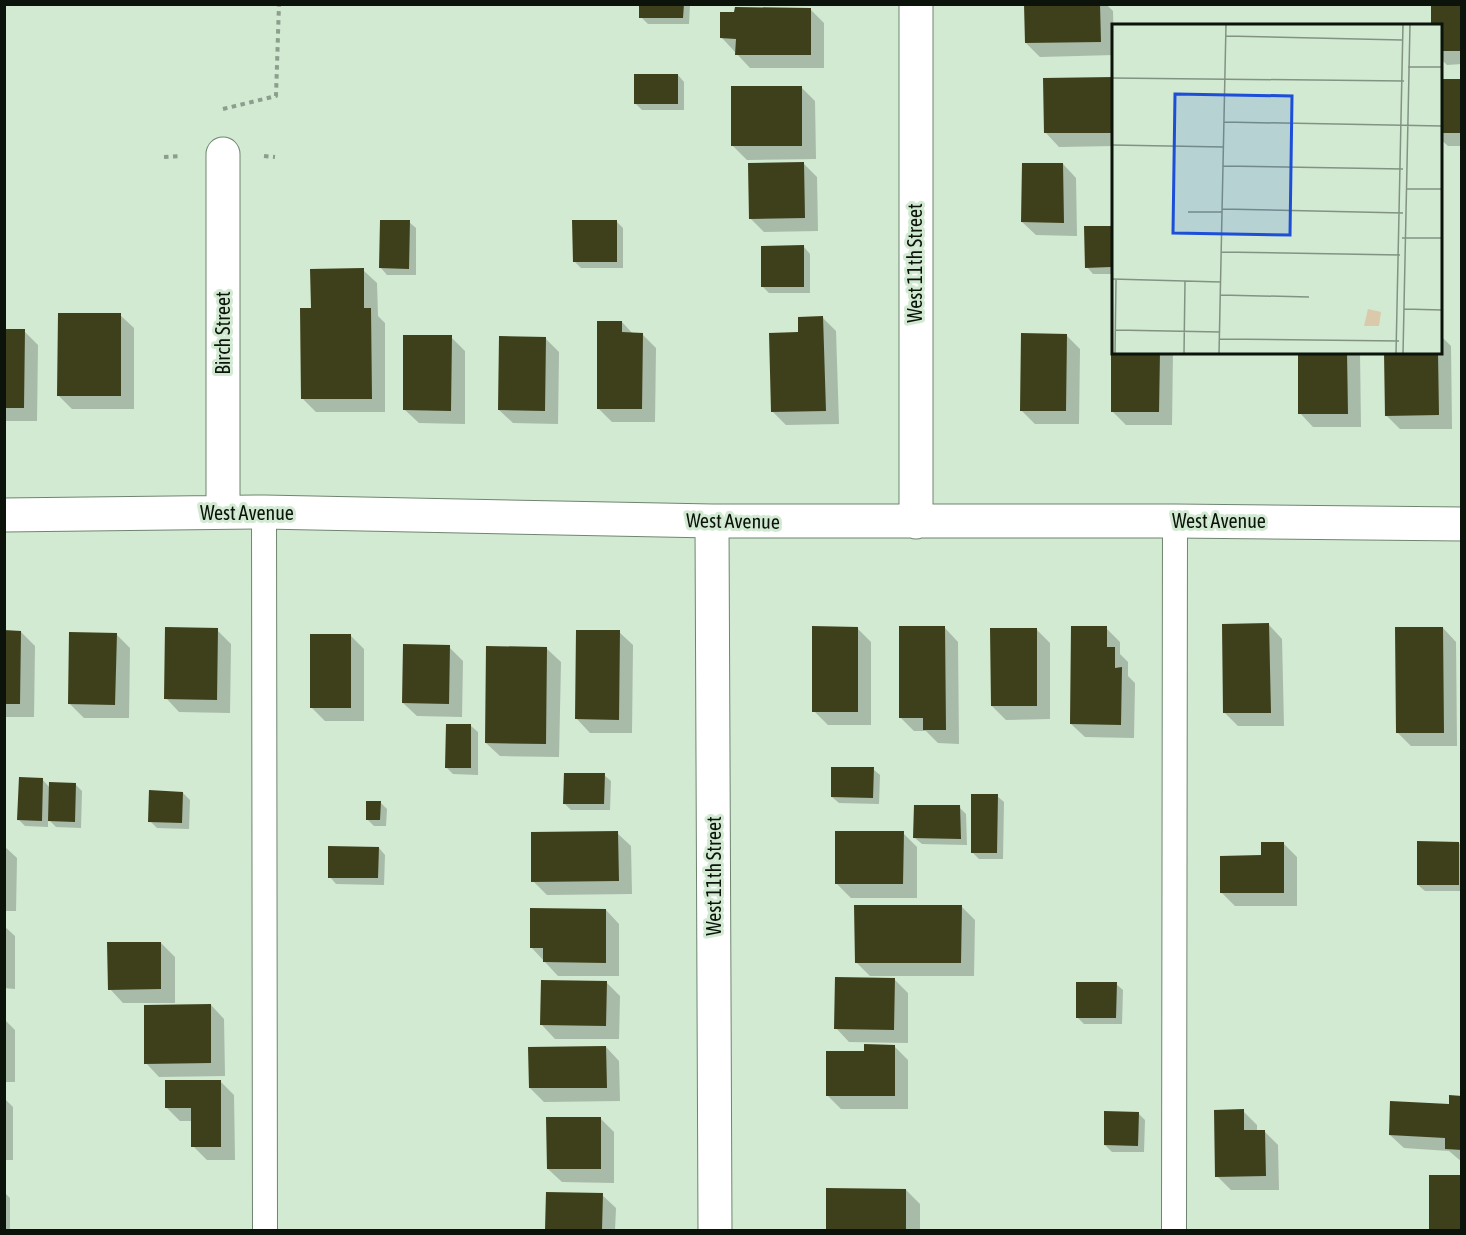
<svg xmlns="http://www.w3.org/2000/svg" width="1466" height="1235" font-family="'Asap Condensed',sans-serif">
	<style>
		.shadow { fill: #0003 }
		.building { fill: #3e401b }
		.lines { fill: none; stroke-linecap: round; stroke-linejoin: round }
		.service-casing { stroke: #6f856f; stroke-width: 26 }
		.minor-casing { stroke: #6f856f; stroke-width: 35 }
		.path { stroke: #8c9e8c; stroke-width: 4; stroke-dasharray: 4.5 4.5; stroke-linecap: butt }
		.service { stroke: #fff; stroke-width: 24 }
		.minor { stroke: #fff; stroke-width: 33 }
		.labels { text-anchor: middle; stroke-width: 6; stroke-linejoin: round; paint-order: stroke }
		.street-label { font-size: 20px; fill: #0b130b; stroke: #d2e9d2 }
		.inset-road { fill: none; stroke: #829382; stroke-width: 1.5 }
		.view { fill: #1d4ed8; fill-opacity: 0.15; stroke: #1d4ed8; stroke-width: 3 }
		.inset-edge { fill: none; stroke: #0b130b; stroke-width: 3 }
	</style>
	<rect width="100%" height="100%" fill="#d2e9d2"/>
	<path class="shadow" d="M 641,4 L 690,4 L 689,24 L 648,24 L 641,17 Z
		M 1026,4 L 1106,4 L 1113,11 L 1114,55 L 1040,57 L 1026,43 Z
		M 1462,4 L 1462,64 L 1447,65 L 1440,58 L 1440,26 Z
		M 810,9 L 824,23 L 824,68 L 750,68 L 722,38 Z
		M 678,75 L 684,82 L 684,110 L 642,110 L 635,103 Z
		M 1114,78 L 1114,146 L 1059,147 L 1046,133 Z
		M 1440,81 L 1462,81 L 1462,146 L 1448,146 L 1440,139 Z
		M 801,87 L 815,101 L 816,159 L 747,160 L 733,146 Z
		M 804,164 L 817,177 L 818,231 L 764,232 L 750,218 Z
		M 1063,164 L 1076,178 L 1077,236 L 1036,235 L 1022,222 Z
		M 409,222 L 416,228 L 416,275 L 387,275 L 381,268 Z
		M 617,222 L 623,228 L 623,268 L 581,268 L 575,262 Z
		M 1110,228 L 1114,231 L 1114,274 L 1093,274 L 1087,267 Z
		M 804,247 L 810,254 L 810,293 L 769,293 L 762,286 Z
		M 363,270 L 377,283 L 378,316 L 385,323 L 385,412 L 316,412 L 303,399 L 313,309 Z
		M 120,315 L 134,328 L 134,409 L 72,409 L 58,395 Z
		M 823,318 L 836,331 L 839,424 L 786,425 L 772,411 L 799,334 Z
		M 622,322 L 633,334 L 642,334 L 656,348 L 655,422 L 612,422 L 598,408 Z
		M 4,331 L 24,331 L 38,345 L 37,421 L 4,421 Z
		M 1066,335 L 1080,349 L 1079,424 L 1035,424 L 1021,410 Z
		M 1440,335 L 1451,346 L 1452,429 L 1400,429 L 1386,415 L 1386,352 L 1440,352 Z
		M 451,337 L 465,351 L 465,424 L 419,423 L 405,410 Z
		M 545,338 L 559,352 L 558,424 L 513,423 L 499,410 Z
		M 1114,352 L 1173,352 L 1172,425 L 1126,425 L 1112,411 Z
		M 1300,352 L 1360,354 L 1361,427 L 1313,427 L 1300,413 Z
		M 1269,625 L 1282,639 L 1284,726 L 1238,726 L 1224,712 Z
		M 857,628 L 871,642 L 871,725 L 828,725 L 814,711 Z
		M 945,628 L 958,642 L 959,744 L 938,743 L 926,731 L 914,731 L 900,717 Z
		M 1106,628 L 1120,642 L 1120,654 L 1128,662 L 1128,676 L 1135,683 L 1134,738 L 1085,737 L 1071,724 Z
		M 1443,628 L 1456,642 L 1457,746 L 1411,746 L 1397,732 Z
		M 1036,629 L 1050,643 L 1050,719 L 1006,720 L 992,706 Z
		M 217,630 L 231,644 L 230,713 L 179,712 L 166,698 Z
		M 4,632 L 21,632 L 35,646 L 34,717 L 4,717 Z
		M 619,632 L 633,645 L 632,733 L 590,733 L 577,719 Z
		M 116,634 L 130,648 L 129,718 L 84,718 L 70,704 Z
		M 350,635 L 364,649 L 364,721 L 325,721 L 311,707 Z
		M 449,647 L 463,661 L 462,717 L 417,716 L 403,703 Z
		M 547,649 L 561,662 L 559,757 L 500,756 L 486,743 Z
		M 471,726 L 478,732 L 478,775 L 453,774 L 447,768 Z
		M 873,769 L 880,775 L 879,804 L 839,803 L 832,797 Z
		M 604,775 L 611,781 L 610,810 L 571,810 L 564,803 Z
		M 42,779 L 50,788 L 75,784 L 82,791 L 81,828 L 56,827 L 48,819 L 48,827 L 25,826 L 19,820 Z
		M 183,793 L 190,800 L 189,829 L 157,828 L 150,821 Z
		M 997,796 L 1004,802 L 1003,859 L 979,859 L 972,852 Z
		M 380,802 L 387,809 L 386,826 L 374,826 L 367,819 Z
		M 959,807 L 966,814 L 967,845 L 922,844 L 915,838 Z
		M 617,833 L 631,846 L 632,894 L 547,895 L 533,881 Z
		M 903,833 L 917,847 L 917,898 L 851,898 L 837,884 Z
		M 1283,843 L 1297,857 L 1297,906 L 1235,906 L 1221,892 L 1262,857 Z
		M 1459,843 L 1462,846 L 1462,891 L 1425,891 L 1418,885 Z
		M 4,846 L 17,858 L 16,911 L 4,911 Z
		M 379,848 L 385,855 L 384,885 L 336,884 L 330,877 Z
		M 961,906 L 975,920 L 974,976 L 870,976 L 856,962 Z
		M 606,910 L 619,924 L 619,976 L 558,976 L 531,947 Z
		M 4,926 L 15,936 L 15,989 L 4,988 Z
		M 161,943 L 175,957 L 175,1003 L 123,1003 L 110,989 Z
		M 894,979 L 908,993 L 908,1043 L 849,1042 L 836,1028 Z
		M 606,982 L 620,996 L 619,1039 L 555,1039 L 542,1025 Z
		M 1116,984 L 1123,990 L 1122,1024 L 1084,1024 L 1077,1017 Z
		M 211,1005 L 224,1019 L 225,1076 L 159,1077 L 146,1063 Z
		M 4,1019 L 15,1030 L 15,1082 L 4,1082 Z
		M 894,1046 L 908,1060 L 908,1109 L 841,1109 L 827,1095 L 865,1052 Z
		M 606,1047 L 619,1061 L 620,1101 L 544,1102 L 530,1088 Z
		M 220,1081 L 234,1095 L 235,1160 L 207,1160 L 193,1146 L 193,1121 L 180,1121 L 167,1108 Z
		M 1462,1097 L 1462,1162 L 1449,1151 L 1404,1148 L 1390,1135 L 1450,1106 Z
		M 4,1098 L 13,1107 L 13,1160 L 4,1160 Z
		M 1243,1111 L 1257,1125 L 1257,1131 L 1264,1131 L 1278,1145 L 1279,1190 L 1231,1190 L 1217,1176 Z
		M 1138,1113 L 1145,1120 L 1144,1152 L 1112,1152 L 1105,1145 Z
		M 600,1118 L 614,1132 L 614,1183 L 562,1182 L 548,1169 Z
		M 827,1190 L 906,1190 L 920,1204 L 920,1230 L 828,1230 Z
		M 4,1192 L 10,1198 L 10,1230 L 4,1230 Z
		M 548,1193 L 602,1195 L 616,1208 L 615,1230 L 547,1230 Z"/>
	<path class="building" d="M 639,4 L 684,4 L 683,18 L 639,18 Z
		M 1024,4 L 1100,4 L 1101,42 L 1025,43 Z
		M 1431,4 L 1462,4 L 1462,51 L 1440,51 L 1440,26 L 1431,26 Z
		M 735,7 L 811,8 L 811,55 L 735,55 L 736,39 L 720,38 L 720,12 L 734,12 Z
		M 634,74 L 678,74 L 678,104 L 634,104 Z
		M 1114,77 L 1114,133 L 1044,133 L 1043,78 Z
		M 1440,79 L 1462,79 L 1462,133 L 1440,133 Z
		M 731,86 L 802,86 L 802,146 L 731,146 Z
		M 804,162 L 805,218 L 749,219 L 748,163 Z
		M 1022,163 L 1063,163 L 1064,223 L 1021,222 Z
		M 380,220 L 410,220 L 409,269 L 379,268 Z
		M 572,220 L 617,220 L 617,262 L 573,262 Z
		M 1084,226 L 1111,226 L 1111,267 L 1085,268 Z
		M 804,245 L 804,287 L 761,287 L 761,246 Z
		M 364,268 L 364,308 L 371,308 L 372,399 L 301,399 L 300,308 L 311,308 L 310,269 Z
		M 58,313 L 121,313 L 121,396 L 57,396 Z
		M 823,316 L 826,411 L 771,412 L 769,333 L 798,332 L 798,317 Z
		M 597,321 L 622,321 L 622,332 L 643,333 L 642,409 L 597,409 Z
		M 4,329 L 25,329 L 24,408 L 4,408 Z
		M 1021,333 L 1067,334 L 1066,411 L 1020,411 Z
		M 403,335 L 452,335 L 451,411 L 403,410 Z
		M 499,336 L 546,337 L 545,411 L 498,410 Z
		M 1111,336 L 1114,336 L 1114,352 L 1160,352 L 1159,412 L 1111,412 Z
		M 1298,352 L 1347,352 L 1348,414 L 1298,414 Z
		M 1384,352 L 1438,352 L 1439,415 L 1385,416 Z
		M 1269,623 L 1271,713 L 1223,713 L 1222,624 Z
		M 812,626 L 858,627 L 858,712 L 812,712 Z
		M 899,626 L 945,626 L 946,730 L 923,730 L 923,718 L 899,718 Z
		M 1071,626 L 1107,626 L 1107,647 L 1115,647 L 1115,668 L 1122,667 L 1121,725 L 1070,724 Z
		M 165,627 L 218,628 L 217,700 L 164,699 Z
		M 1395,627 L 1443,627 L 1444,733 L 1396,733 Z
		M 990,628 L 1037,628 L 1037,706 L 991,706 Z
		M 4,630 L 21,631 L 20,704 L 4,704 Z
		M 576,630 L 620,630 L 619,720 L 575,719 Z
		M 69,632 L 117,633 L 115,705 L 68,704 Z
		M 310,634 L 351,634 L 351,708 L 310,708 Z
		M 403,644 L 450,645 L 449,704 L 402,703 Z
		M 486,646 L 547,647 L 546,744 L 485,743 Z
		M 446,724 L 471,724 L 471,768 L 445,768 Z
		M 831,767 L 874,767 L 873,798 L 831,797 Z
		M 564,773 L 605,773 L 604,804 L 563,804 Z
		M 19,777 L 43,778 L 42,821 L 17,820 Z
		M 49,782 L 76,783 L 75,822 L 48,821 Z
		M 149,790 L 183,792 L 182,823 L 148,822 Z
		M 971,794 L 998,794 L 997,853 L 971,853 Z
		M 366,801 L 381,801 L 380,820 L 366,820 Z
		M 914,805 L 960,805 L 961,839 L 913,838 Z
		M 618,831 L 619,881 L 531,882 L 531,832 Z
		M 835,831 L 904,831 L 903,884 L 835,884 Z
		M 1417,841 L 1459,842 L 1459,885 L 1417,885 Z
		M 1261,842 L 1284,842 L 1284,893 L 1220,893 L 1220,856 L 1261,855 Z
		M 328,846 L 379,847 L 378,878 L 328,878 Z
		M 854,905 L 962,905 L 961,963 L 855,963 Z
		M 530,908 L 606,909 L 606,963 L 543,962 L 543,948 L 530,948 Z
		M 107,942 L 161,942 L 161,989 L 108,990 Z
		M 835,977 L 895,978 L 894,1030 L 834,1029 Z
		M 541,980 L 607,981 L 606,1026 L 540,1025 Z
		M 1076,982 L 1117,982 L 1116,1018 L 1076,1018 Z
		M 211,1004 L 211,1063 L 144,1064 L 144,1005 Z
		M 864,1044 L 895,1045 L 895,1096 L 826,1096 L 826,1051 L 864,1051 Z
		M 606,1046 L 607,1088 L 529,1088 L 528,1047 Z
		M 165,1080 L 221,1080 L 221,1147 L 191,1147 L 191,1108 L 165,1108 Z
		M 1449,1095 L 1462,1096 L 1462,1150 L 1445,1149 L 1445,1138 L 1389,1135 L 1390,1101 L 1449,1104 Z
		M 1244,1109 L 1244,1130 L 1265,1130 L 1266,1176 L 1215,1177 L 1214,1110 Z
		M 1104,1111 L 1139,1112 L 1138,1146 L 1104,1145 Z
		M 546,1117 L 601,1117 L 601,1169 L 547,1169 Z
		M 1429,1175 L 1462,1175 L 1462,1230 L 1429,1230 Z
		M 826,1188 L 906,1189 L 906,1230 L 826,1230 Z
		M 546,1192 L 603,1193 L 602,1230 L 545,1230 Z"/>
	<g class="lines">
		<g class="service-casing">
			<path id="service" d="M 264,512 L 265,1230
				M 1174,1230 L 1175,521"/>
		</g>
		<g class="minor-casing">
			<path id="minor" d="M 916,4 L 916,522
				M 223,154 L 223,512
				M 4,515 L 264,512 L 712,521 L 1175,521 L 1462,524
				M 712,521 L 715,1230"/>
		</g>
		<path class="path" d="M 223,109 L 276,96 L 279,4
			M 264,156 L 275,157
			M 164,157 L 182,156"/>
		<use href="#service" class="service"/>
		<use href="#minor" class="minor"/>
	</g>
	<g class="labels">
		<g class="street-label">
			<text transform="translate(915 263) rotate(-90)" y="7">West 11th Street</text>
			<text transform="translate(223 333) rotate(-90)" y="7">Birch Street</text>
			<text x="247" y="520">West Avenue</text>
			<text transform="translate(733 521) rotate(1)" y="7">West Avenue</text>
			<text x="1219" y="528">West Avenue</text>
			<text transform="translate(714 876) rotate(-90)" y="7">West 11th Street</text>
		</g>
	</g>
	<g transform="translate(1112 24)">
		<rect width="330" height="330" fill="#d2e9d2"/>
		<path d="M 256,285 L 269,288 L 267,302 L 252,302 Z" fill="#dbc9ab"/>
		<path class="inset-road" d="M 114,12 L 290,16M 296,43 L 330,43M 0,54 L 292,57M 112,98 L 330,102M 0,121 L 112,123M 111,142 L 291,145M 295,165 L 330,165M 110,185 L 291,189M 76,188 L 110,188M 290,214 L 330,214M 109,228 L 288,231M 0,255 L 109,258M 108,271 L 197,273M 292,285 L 330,286M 3,306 L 108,308M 108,315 L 287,317M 3,330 L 4,256M 72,330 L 73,257M 107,330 L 114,0M 284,330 L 291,0M 291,330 L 298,0"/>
		<path class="view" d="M 63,70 L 180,72 L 178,211 L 61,209 Z"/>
		<rect width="330" height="330" class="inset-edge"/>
	</g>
	<rect width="1466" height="1235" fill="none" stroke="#0b130b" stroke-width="12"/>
</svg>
